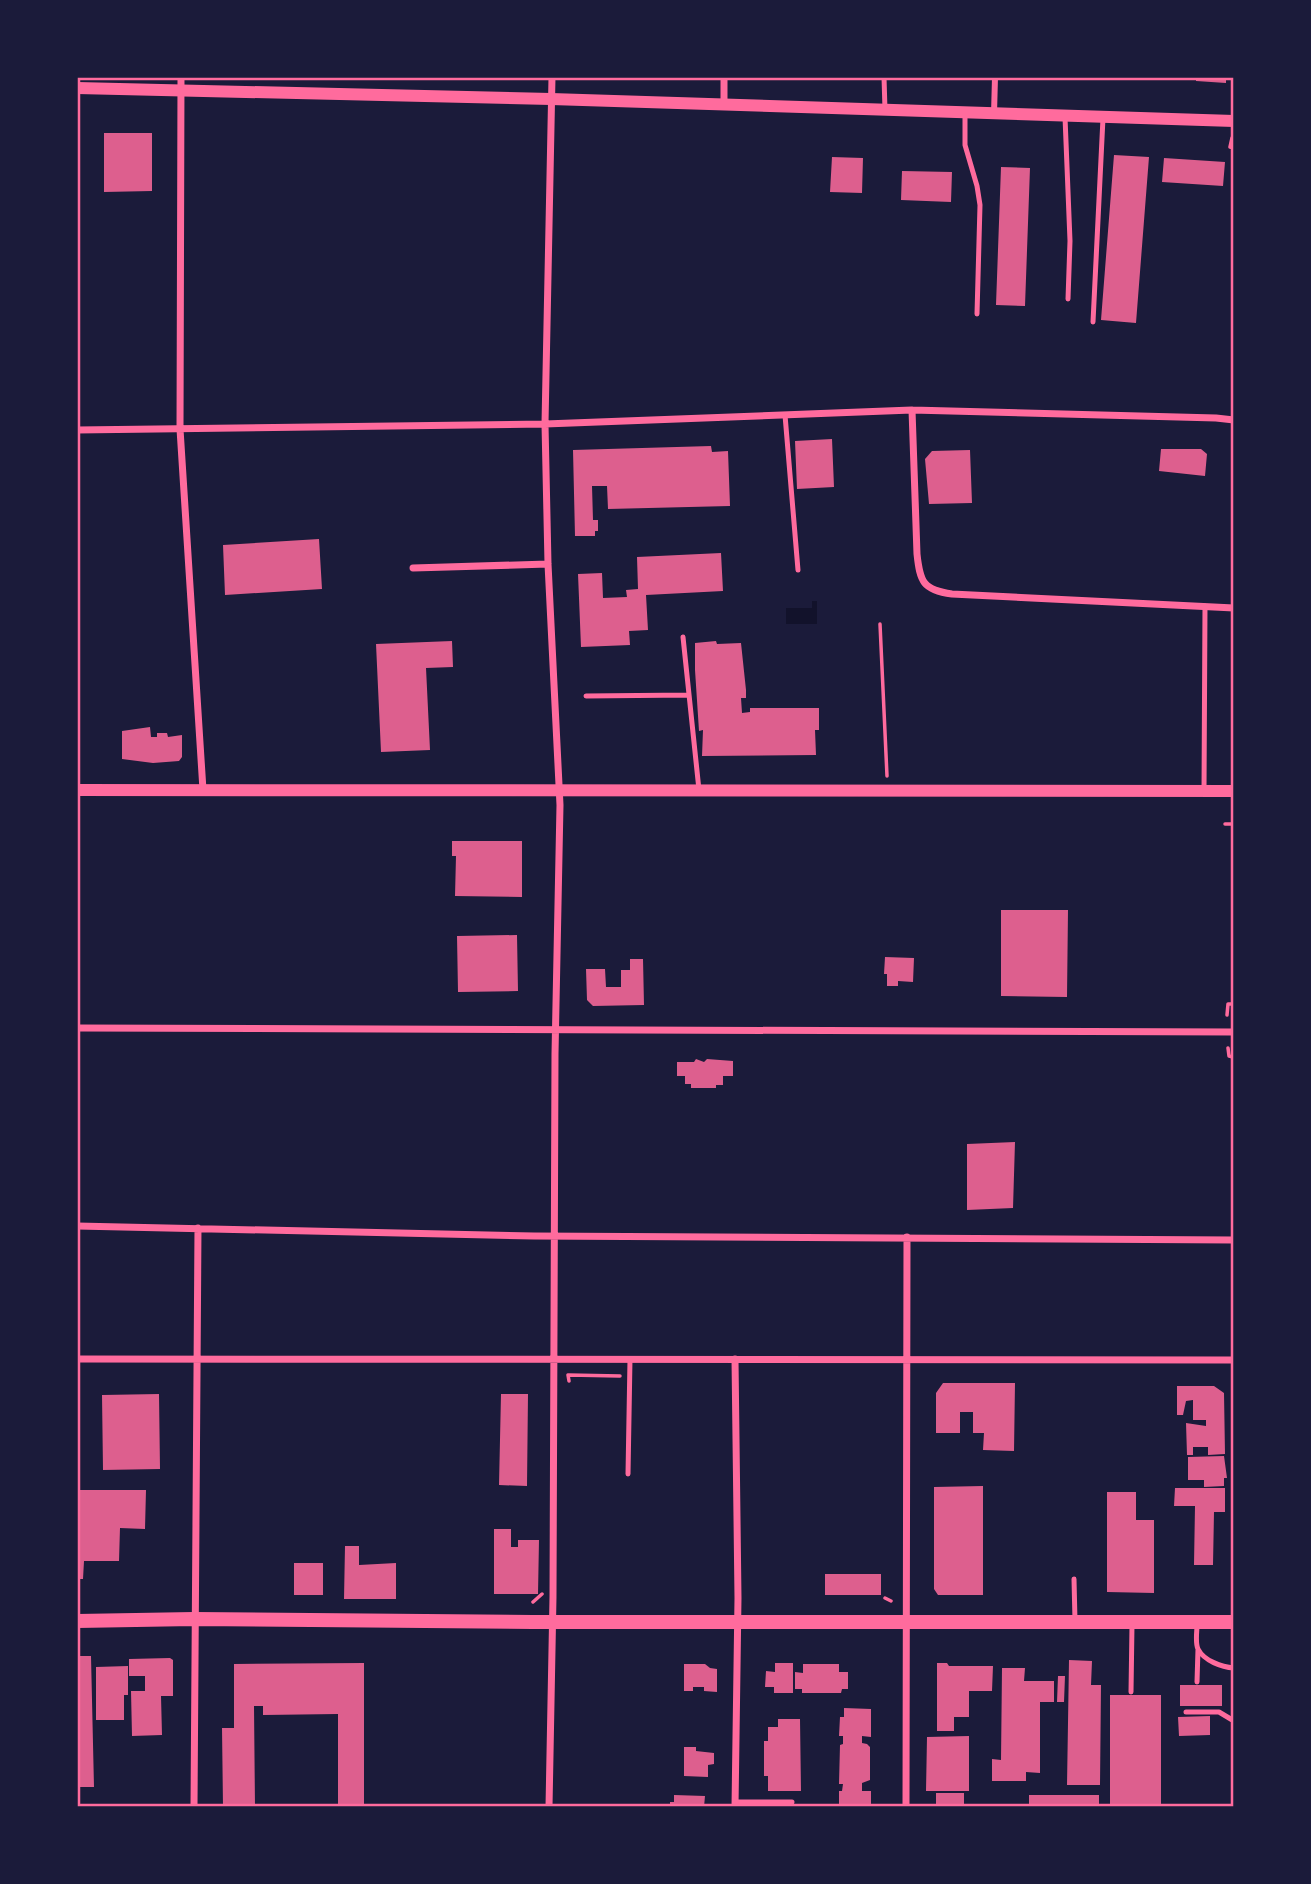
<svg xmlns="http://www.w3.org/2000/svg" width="1311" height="1884" font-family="Arial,sans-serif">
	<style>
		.water { fill: #12122b }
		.building { fill: #dd5f8e }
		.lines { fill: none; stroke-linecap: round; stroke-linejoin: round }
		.path { stroke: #ff6b9d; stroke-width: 3.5 }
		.service { stroke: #ff6b9d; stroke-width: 5 }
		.pedestrian { stroke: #ff6b9d; stroke-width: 6 }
		.minor { stroke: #ff6b9d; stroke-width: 7 }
		.tertiary { stroke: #ff6b9d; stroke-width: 12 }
		.secondary { stroke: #ff6b9d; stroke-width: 14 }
		.neatline { fill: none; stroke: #ff6b9d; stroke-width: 2.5 }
	</style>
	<rect width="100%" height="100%" fill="#1b1b3a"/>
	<path class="water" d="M 812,601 L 817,601 L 817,624 L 786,624 L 786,608 L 812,608 Z"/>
	<path class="building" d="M 1196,77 L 1226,77 L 1226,83 L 1196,81 Z
		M 104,133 L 152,133 L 152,191 L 104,192 Z
		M 1114,155 L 1149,157 L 1136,323 L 1101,320 Z
		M 832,157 L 863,158 L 862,193 L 830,192 Z
		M 1164,158 L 1225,162 L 1223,186 L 1162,182 Z
		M 1001,167 L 1030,168 L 1025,306 L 996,305 Z
		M 902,171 L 952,172 L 951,202 L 901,200 Z
		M 832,439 L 834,487 L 797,489 L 795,441 Z
		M 711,446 L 712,452 L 728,451 L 730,506 L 608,509 L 607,486 L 592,486 L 593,520 L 598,520 L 598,531 L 595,531 L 595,536 L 575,536 L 573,450 Z
		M 1161,449 L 1201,449 L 1207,454 L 1205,476 L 1159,471 Z
		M 970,450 L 972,503 L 929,504 L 925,459 L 932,451 Z
		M 319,539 L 322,589 L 225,595 L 223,545 Z
		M 721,553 L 723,591 L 646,595 L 648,630 L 629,631 L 630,645 L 581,647 L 578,574 L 602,573 L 603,598 L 627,597 L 626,590 L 638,589 L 637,557 Z
		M 452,641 L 453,667 L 426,668 L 430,750 L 381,752 L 376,644 Z
		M 716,641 L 717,644 L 741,643 L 746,690 L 746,698 L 741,698 L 742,713 L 750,712 L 750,708 L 819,708 L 819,730 L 815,730 L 816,755 L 702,756 L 703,730 L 699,731 L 695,670 L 695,643 Z
		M 150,727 L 151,737 L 157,737 L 157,733 L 167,733 L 168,737 L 182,735 L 182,757 L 179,761 L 153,763 L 122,759 L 122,731 Z
		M 452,841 L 522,841 L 522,897 L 455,896 L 456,856 L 452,856 Z
		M 1001,910 L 1068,910 L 1067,997 L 1001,996 Z
		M 517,935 L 518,991 L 458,992 L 457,936 Z
		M 885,957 L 914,958 L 913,982 L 898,981 L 898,986 L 887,986 L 887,974 L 884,974 Z
		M 630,959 L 643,959 L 644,1005 L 593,1006 L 587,1000 L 586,969 L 605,969 L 606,987 L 621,987 L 621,970 L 630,970 Z
		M 696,1059 L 704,1062 L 707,1059 L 733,1061 L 733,1076 L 723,1076 L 723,1085 L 716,1085 L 716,1088 L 691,1088 L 691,1084 L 685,1084 L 685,1076 L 677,1076 L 677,1062 L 694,1062 Z
		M 1015,1142 L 1013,1208 L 967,1210 L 967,1144 Z
		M 943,1383 L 1015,1383 L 1014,1451 L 983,1450 L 984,1433 L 973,1433 L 973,1412 L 960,1412 L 960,1433 L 936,1433 L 936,1393 Z
		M 1177,1386 L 1214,1386 L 1224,1393 L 1225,1454 L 1208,1455 L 1208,1447 L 1193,1447 L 1193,1455 L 1187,1455 L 1186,1423 L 1206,1426 L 1206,1420 L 1193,1420 L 1193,1400 L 1186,1401 L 1183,1415 L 1177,1415 Z
		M 159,1394 L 160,1469 L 103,1470 L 102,1395 Z
		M 501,1394 L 528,1394 L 527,1486 L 499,1485 Z
		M 1224,1456 L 1227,1478 L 1224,1478 L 1224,1486 L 1204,1487 L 1204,1480 L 1188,1480 L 1188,1457 Z
		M 983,1486 L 983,1595 L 938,1595 L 934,1589 L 934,1487 Z
		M 1175,1488 L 1225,1488 L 1225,1512 L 1214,1512 L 1213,1565 L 1194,1565 L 1195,1506 L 1174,1506 Z
		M 77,1490 L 146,1490 L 145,1529 L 120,1528 L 119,1561 L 84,1561 L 83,1579 L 77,1579 Z
		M 1107,1492 L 1136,1492 L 1136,1520 L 1154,1520 L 1154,1593 L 1107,1592 Z
		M 494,1529 L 511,1529 L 511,1547 L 518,1547 L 518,1540 L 539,1540 L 538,1594 L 494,1594 Z
		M 345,1546 L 359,1546 L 359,1565 L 396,1563 L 396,1599 L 344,1599 Z
		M 294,1563 L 323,1563 L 323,1595 L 294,1595 Z
		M 825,1574 L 881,1574 L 881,1595 L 825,1595 Z
		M 77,1656 L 91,1656 L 94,1787 L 77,1787 Z
		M 170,1658 L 173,1660 L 173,1696 L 161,1696 L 162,1735 L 132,1736 L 131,1691 L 145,1691 L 145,1676 L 129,1676 L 129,1659 Z
		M 1069,1660 L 1092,1661 L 1091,1685 L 1101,1685 L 1100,1785 L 1067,1785 Z
		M 364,1663 L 364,1807 L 338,1807 L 338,1714 L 263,1715 L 263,1706 L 254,1706 L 255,1807 L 223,1807 L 222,1728 L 234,1728 L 234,1664 Z
		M 775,1663 L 793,1663 L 793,1693 L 774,1693 L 774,1687 L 765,1687 L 766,1671 L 775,1672 Z
		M 937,1663 L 947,1663 L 949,1666 L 993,1666 L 992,1691 L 969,1691 L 969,1717 L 954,1717 L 954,1731 L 937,1731 Z
		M 684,1664 L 705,1664 L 710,1668 L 717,1669 L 717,1692 L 704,1691 L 704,1687 L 693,1687 L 693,1691 L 684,1691 Z
		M 803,1664 L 839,1664 L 839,1672 L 848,1672 L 848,1689 L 842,1689 L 841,1693 L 802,1693 L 802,1689 L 795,1689 L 795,1672 L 803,1673 Z
		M 128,1666 L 128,1695 L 124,1695 L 124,1720 L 96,1720 L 96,1667 Z
		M 1002,1668 L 1025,1668 L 1024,1681 L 1054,1681 L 1054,1702 L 1040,1702 L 1040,1773 L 1026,1772 L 1026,1781 L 992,1781 L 992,1759 L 1001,1760 Z
		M 1058,1676 L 1065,1676 L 1064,1702 L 1057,1702 Z
		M 1180,1685 L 1222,1685 L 1222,1706 L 1180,1706 Z
		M 1110,1695 L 1161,1695 L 1161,1807 L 1110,1807 Z
		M 844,1708 L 871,1709 L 871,1737 L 862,1736 L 862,1743 L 867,1744 L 870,1747 L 870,1780 L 862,1783 L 862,1791 L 871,1791 L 871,1807 L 839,1807 L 839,1791 L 842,1791 L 843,1784 L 839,1784 L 840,1745 L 843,1744 L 843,1736 L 839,1736 L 840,1717 L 844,1717 Z
		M 1210,1716 L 1210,1735 L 1179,1736 L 1178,1717 Z
		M 778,1719 L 800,1719 L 801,1791 L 768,1791 L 768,1776 L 764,1776 L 764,1741 L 768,1741 L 768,1727 L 778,1727 Z
		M 969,1736 L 969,1791 L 926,1791 L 927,1737 Z
		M 684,1747 L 696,1747 L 696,1751 L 714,1753 L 714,1764 L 708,1765 L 708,1777 L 684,1776 Z
		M 936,1793 L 964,1793 L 964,1807 L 936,1807 Z
		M 674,1795 L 705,1796 L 704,1807 L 670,1807 L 670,1802 L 674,1802 Z
		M 1029,1795 L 1099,1795 L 1099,1807 L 1029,1807 Z"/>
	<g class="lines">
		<path class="path" d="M 1232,138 L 1230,147 L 1234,148 L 1234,153
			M 880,624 L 887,776
			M 1225,824 L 1234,824
			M 1227,1015 L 1228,1004 L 1231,1004
			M 1228,1048 L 1229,1056 L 1233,1057
			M 569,1381 L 568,1375 L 620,1376
			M 885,1598 L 891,1601
			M 533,1602 L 542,1594"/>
		<path class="service" d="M 884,77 L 885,110
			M 965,113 L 965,145 L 977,186 L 980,205 L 977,314
			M 1065,117 L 1070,241 L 1068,299
			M 1093,322 L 1103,118
			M 785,415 L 798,570
			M 683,637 L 699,790
			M 586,696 L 689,695
			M 1204,791 L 1205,606
			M 628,1474 L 630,1359
			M 1074,1579 L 1075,1621
			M 1197,1625 C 1197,1632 1195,1643 1198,1649 C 1204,1661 1222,1667 1234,1668
			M 1197,1682 L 1198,1649
			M 1131,1692 L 1132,1625
			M 1186,1712 L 1219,1712 L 1234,1721
			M 735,1802 L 792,1802"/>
		<path class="pedestrian" d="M 994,114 L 995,77"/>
		<path class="minor" d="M 181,77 L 180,429 L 203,790
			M 724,105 L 724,77
			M 912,410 L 917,554 C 920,582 923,590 952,594 L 1234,608
			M 77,430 L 545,424 L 912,410 L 1216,418 L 1234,420
			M 413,568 L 548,564
			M 77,1028 L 1234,1032
			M 77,1226 L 534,1236 L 1234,1240
			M 77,1359 L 1234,1360
			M 735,1359 L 738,1598 L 735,1807
			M 194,1807 L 198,1228
			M 549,1807 L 553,1597 L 555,1054 L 560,805 L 548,564 L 545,424 L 552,77
			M 906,1807 L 907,1237"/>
		<path class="tertiary" d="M 77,88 L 551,99 L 1234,121
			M 77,790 L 1234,791"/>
		<path class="secondary" d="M 77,1621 L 194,1619 L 533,1622 L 1234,1622"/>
	</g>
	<rect width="1311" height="1884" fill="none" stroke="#1b1b3a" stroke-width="158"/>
	<rect x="79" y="79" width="1153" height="1726" class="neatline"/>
</svg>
